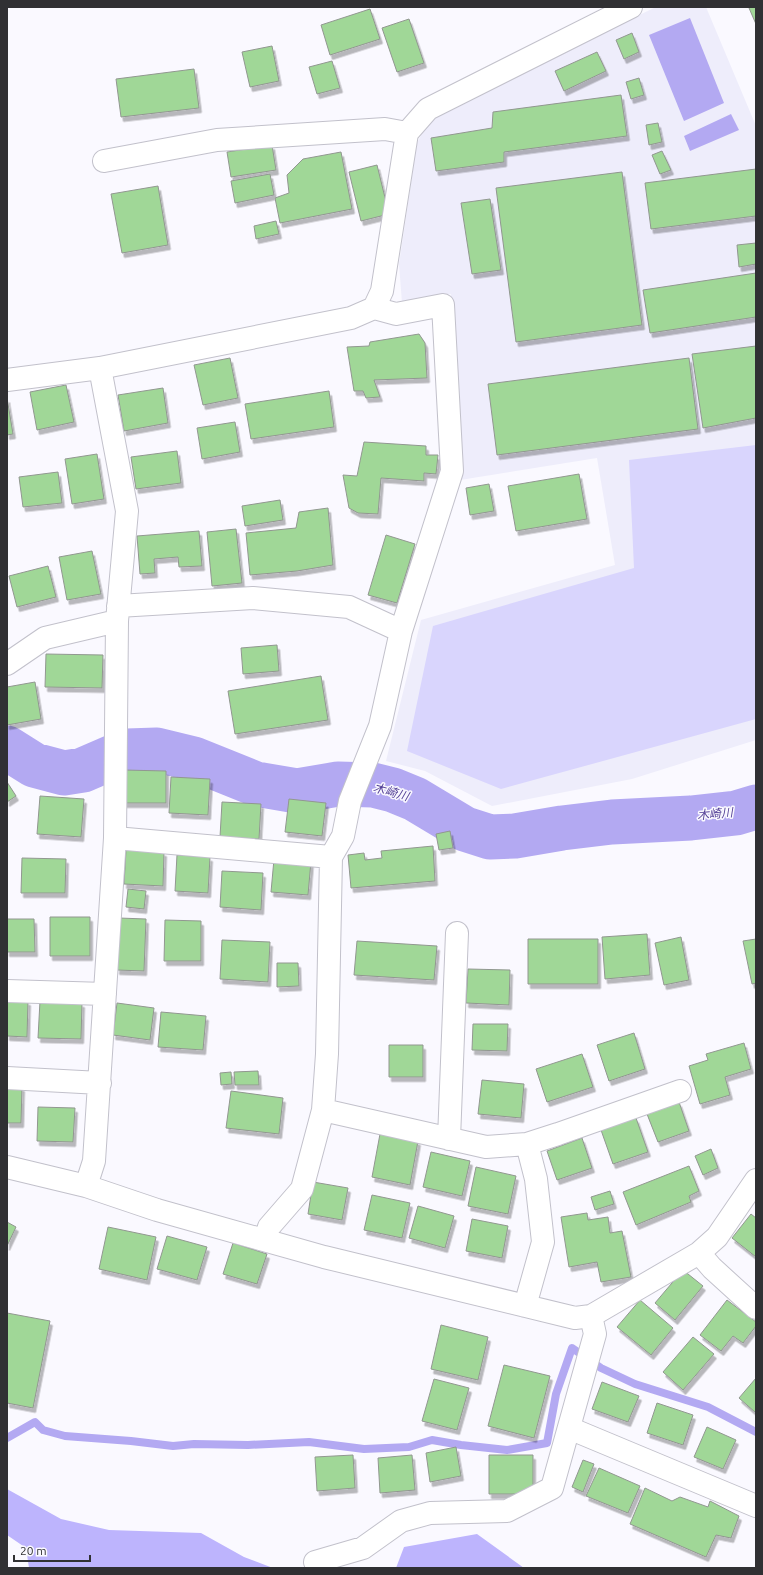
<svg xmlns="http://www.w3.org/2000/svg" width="763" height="1575" font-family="Ubuntu,'Noto Sans JP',sans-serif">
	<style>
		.built { fill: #eeedfb }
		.green { fill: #d9d5fd }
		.forest { fill: #bdb4fd }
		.water { fill: #b3a9f2 }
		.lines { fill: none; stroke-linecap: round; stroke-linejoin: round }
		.stream { stroke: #b3a9f2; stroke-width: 8 }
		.river { stroke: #b3a9f2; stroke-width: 45 }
		.building { fill: #a0d797; stroke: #919790; filter: url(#shadow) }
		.street-casing { stroke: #c2c1cb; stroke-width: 24 }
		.street { stroke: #fff; stroke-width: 22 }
		.labels { text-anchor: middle; stroke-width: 3; stroke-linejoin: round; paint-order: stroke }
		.water-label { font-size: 12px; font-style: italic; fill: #564398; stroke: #faf9ff }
	</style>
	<defs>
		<filter id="shadow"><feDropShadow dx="2.5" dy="4.5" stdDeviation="0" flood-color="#0004"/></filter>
	</defs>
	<rect width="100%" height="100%" fill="#faf9ff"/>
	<path class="built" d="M 656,7 L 706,7 L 756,126 L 756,740 L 632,779 L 492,806 L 425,771 L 386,761 L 421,620 L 615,565 L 597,458 L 460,480 L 452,361 L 451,294 L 402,303 L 399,264 L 417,143 L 427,124 L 442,110 Z"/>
	<path class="green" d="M 756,445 L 756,719 L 501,789 L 407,751 L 433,626 L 634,568 L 629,460 Z"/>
	<path class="forest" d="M 7,1489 L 61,1519 L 109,1530 L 201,1533 L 244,1557 L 273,1568 L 29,1568 L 26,1548 L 7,1535 Z
		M 477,1534 L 524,1568 L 396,1568 L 404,1547 Z"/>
	<path class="water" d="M 690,18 L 724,103 L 684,121 L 649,35 Z
		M 731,114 L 739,130 L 690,151 L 684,136 Z"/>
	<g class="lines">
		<path class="stream" d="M 7,1438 L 35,1422 L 43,1430 L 65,1436 L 131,1441 L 173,1446 L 194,1444 L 248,1445 L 309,1442 L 364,1449 L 409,1447 L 432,1440 L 461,1445 L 507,1450 L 547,1443 L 556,1394 L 572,1348 L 601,1368 L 635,1384 L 708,1407 L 756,1432"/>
		<path class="river" d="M 7,748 L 34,765 L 64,773 L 83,770 L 127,751 L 157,750 L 194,759 L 256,784 L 297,791 L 338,784 L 373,785 L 393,790 L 415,799 L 465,829 L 490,837 L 515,836 L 562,828 L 612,822 L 691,818 L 736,813 L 756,807"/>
	</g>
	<path class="building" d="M 752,7 L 756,7 L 756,24 L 749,8 Z
		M 370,9 L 380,39 L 330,55 L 321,25 Z
		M 409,19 L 424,63 L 397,72 L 382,28 Z
		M 632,33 L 639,52 L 624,59 L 616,40 Z
		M 272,46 L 279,81 L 250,87 L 242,52 Z
		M 597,52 L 606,71 L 564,91 L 555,71 Z
		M 332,61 L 340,88 L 317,94 L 309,67 Z
		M 194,69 L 199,108 L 121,117 L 116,79 Z
		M 639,78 L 644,95 L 631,99 L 626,82 Z
		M 621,95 L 627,136 L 504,152 L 504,162 L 436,171 L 431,138 L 492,128 L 493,112 Z
		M 658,123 L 662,142 L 649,145 L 646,125 Z
		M 272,145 L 276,170 L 231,177 L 227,152 Z
		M 662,151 L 671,170 L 660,174 L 652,155 Z
		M 341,152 L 352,209 L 280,223 L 275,198 L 289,193 L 287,175 L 303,159 Z
		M 377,165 L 389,214 L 361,221 L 349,172 Z
		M 756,169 L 756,216 L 651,229 L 645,183 Z
		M 622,172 L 642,325 L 516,342 L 496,188 Z
		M 270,174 L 274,195 L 235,203 L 231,181 Z
		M 158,186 L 168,245 L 122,253 L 111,194 Z
		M 490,199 L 501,270 L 472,274 L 461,203 Z
		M 276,221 L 279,234 L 256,239 L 254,226 Z
		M 756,243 L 756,264 L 739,267 L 737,245 Z
		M 756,273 L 756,317 L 650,333 L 643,290 Z
		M 419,334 L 425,343 L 427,378 L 374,380 L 380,397 L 366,398 L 363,391 L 354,391 L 347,347 L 369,346 L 370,342 Z
		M 756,346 L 756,418 L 703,428 L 692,354 Z
		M 230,358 L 238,398 L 203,405 L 194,365 Z
		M 689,358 L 698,429 L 497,455 L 488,384 Z
		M 66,385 L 74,422 L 37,430 L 30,392 Z
		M 163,388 L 168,423 L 124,431 L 118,395 Z
		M 329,391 L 334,427 L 251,439 L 245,404 Z
		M 7,398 L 13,434 L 7,435 Z
		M 235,422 L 240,452 L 202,459 L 197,428 Z
		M 364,442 L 426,446 L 426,455 L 438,455 L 436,474 L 424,473 L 424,481 L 381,478 L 378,514 L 358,513 L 349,508 L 343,475 L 357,476 Z
		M 177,451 L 181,483 L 136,489 L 131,457 Z
		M 97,454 L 104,499 L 72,504 L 65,459 Z
		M 58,472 L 62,503 L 23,507 L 19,477 Z
		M 579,474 L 587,519 L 516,531 L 508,486 Z
		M 489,484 L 494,511 L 470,515 L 466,488 Z
		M 280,500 L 283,520 L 245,526 L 242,506 Z
		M 328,508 L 333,565 L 297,571 L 250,575 L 246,533 L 296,528 L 299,512 Z
		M 236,529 L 242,583 L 212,586 L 207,532 Z
		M 199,531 L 202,566 L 179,567 L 178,557 L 154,559 L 155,573 L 140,574 L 137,536 Z
		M 386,535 L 415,544 L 397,603 L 368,595 Z
		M 92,551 L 101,594 L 67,600 L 59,557 Z
		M 48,566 L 56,597 L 17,607 L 9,576 Z
		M 277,645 L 279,671 L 243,674 L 241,648 Z
		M 46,654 L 103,655 L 102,688 L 45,687 Z
		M 321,676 L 328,720 L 235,734 L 228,691 Z
		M 35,682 L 41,719 L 7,725 L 7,687 Z
		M 124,770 L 166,771 L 166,803 L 123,803 Z
		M 171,777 L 210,779 L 208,815 L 169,813 Z
		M 7,782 L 16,796 L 7,802 Z
		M 40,796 L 84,799 L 81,837 L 37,834 Z
		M 289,799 L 326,803 L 322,836 L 285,832 Z
		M 222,802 L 261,804 L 259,839 L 220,837 Z
		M 450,831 L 453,848 L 439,850 L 436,834 Z
		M 433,846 L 435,881 L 351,888 L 348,855 L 364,853 L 365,860 L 382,858 L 381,851 Z
		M 126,850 L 164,852 L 163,886 L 124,884 Z
		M 177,855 L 210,857 L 208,893 L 175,891 Z
		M 22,858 L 66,859 L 65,893 L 21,893 Z
		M 274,859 L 311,861 L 308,895 L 271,892 Z
		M 222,871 L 263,873 L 261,910 L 220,907 Z
		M 128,889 L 146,891 L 144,909 L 126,907 Z
		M 50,917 L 90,917 L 90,956 L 50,956 Z
		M 119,918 L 146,919 L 144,971 L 117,970 Z
		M 7,919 L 34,919 L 35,952 L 7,952 Z
		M 165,920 L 201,921 L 201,961 L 164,961 Z
		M 647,934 L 650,975 L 605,979 L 602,937 Z
		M 681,937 L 689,980 L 664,985 L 655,943 Z
		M 528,939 L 598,939 L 598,984 L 528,984 Z
		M 756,939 L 756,983 L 752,984 L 743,941 Z
		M 222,940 L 270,942 L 268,982 L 220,979 Z
		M 357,941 L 437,946 L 434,980 L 354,975 Z
		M 277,963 L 298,963 L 299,986 L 277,987 Z
		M 468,969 L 510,970 L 509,1005 L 466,1003 Z
		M 7,1000 L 28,1001 L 27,1037 L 7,1036 Z
		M 40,1001 L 82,1003 L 81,1039 L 38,1038 Z
		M 117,1003 L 154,1008 L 150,1040 L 113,1035 Z
		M 161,1012 L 206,1016 L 203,1050 L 158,1047 Z
		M 473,1024 L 508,1024 L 507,1051 L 472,1050 Z
		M 634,1033 L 645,1069 L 609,1081 L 597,1045 Z
		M 744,1043 L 751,1069 L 725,1077 L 730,1095 L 700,1104 L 689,1066 L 708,1060 L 706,1054 Z
		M 389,1045 L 423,1045 L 423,1077 L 389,1077 Z
		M 582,1054 L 593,1087 L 547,1102 L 536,1069 Z
		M 258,1071 L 259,1085 L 235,1085 L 234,1072 Z
		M 231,1072 L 232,1084 L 221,1085 L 220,1073 Z
		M 482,1080 L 524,1084 L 521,1118 L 478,1114 Z
		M 7,1086 L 22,1087 L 21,1123 L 7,1123 Z
		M 231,1091 L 283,1098 L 279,1134 L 226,1128 Z
		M 679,1102 L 689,1131 L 658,1142 L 647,1114 Z
		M 38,1107 L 75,1108 L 73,1142 L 37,1141 Z
		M 636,1118 L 648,1152 L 613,1164 L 601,1130 Z
		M 380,1134 L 418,1141 L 410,1185 L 372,1177 Z
		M 582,1138 L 592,1168 L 557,1180 L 547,1151 Z
		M 711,1149 L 718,1168 L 703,1175 L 695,1156 Z
		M 431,1152 L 470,1161 L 462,1196 L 423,1187 Z
		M 689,1166 L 699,1191 L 689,1196 L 691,1202 L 636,1225 L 623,1192 Z
		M 476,1167 L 516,1176 L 508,1214 L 468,1206 Z
		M 313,1182 L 348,1188 L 342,1220 L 308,1214 Z
		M 610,1191 L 614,1204 L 595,1210 L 591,1197 Z
		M 372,1195 L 410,1203 L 402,1238 L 364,1230 Z
		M 418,1206 L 454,1216 L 445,1248 L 409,1238 Z
		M 587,1213 L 588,1220 L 608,1217 L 610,1233 L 622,1231 L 631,1277 L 601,1282 L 597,1262 L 569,1267 L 561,1217 Z
		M 751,1214 L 756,1218 L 756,1257 L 732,1238 Z
		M 472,1219 L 508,1226 L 502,1258 L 466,1251 Z
		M 7,1222 L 16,1227 L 7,1246 Z
		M 108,1227 L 156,1237 L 147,1280 L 99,1269 Z
		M 167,1236 L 207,1247 L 197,1280 L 157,1269 Z
		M 233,1243 L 267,1254 L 257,1284 L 223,1274 Z
		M 683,1270 L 703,1286 L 675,1320 L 655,1303 Z
		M 640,1300 L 673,1328 L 651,1355 L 617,1327 Z
		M 727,1300 L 756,1322 L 756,1326 L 743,1343 L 733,1336 L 721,1351 L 700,1335 Z
		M 7,1313 L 50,1321 L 33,1408 L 7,1403 Z
		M 441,1325 L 488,1337 L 478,1380 L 431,1369 Z
		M 693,1337 L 714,1354 L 683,1390 L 663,1372 Z
		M 504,1365 L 550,1376 L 534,1438 L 488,1426 Z
		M 756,1378 L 756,1413 L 739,1398 Z
		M 434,1379 L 469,1388 L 457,1430 L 422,1421 Z
		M 602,1382 L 639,1396 L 628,1422 L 592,1409 Z
		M 657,1403 L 693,1415 L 683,1445 L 647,1433 Z
		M 707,1427 L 736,1440 L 723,1469 L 694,1457 Z
		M 456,1447 L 461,1476 L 430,1482 L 426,1453 Z
		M 353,1455 L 355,1488 L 317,1491 L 315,1457 Z
		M 412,1455 L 415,1490 L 380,1493 L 378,1458 Z
		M 489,1455 L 533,1455 L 533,1494 L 489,1494 Z
		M 583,1460 L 594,1464 L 583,1492 L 572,1487 Z
		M 599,1468 L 640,1486 L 628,1513 L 586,1496 Z
		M 645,1488 L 672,1501 L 680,1497 L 708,1507 L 710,1501 L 739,1516 L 731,1538 L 716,1535 L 706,1557 L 630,1524 Z"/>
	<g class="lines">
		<g class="street-casing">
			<path id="street" d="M 104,161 L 217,140 L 385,129 L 407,133
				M 100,368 L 127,511 L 117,621 L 115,838
				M 7,380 L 100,368 L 351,318 L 374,308 L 382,291 L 407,133 L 428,109 L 631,7
				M 118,606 L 253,598 L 349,607 L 401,631
				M 7,664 L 45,638 L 117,621
				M 7,991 L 105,994
				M 7,1078 L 100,1083
				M 323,1110 L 486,1147 L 527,1144 L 558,1134 L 680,1091
				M 449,1139 L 457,933
				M 7,1167 L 86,1186 L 157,1210 L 324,1257 L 575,1318 L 591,1316 L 699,1253 L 717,1237 L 756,1180
				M 86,1186 L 94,1161 L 115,838 L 331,857
				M 265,1240 L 269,1227 L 302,1189 L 323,1110 L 327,1054 L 331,857 L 343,836 L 350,801 L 380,726 L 401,631 L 452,471 L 443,305 L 396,314 L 374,308
				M 699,1253 L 712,1268 L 756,1308
				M 525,1306 L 543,1242 L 536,1179 L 527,1144
				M 569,1428 L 756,1506
				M 315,1562 L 363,1548 L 401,1521 L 430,1513 L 507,1511 L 552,1488 L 595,1334 L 591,1316"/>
		</g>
		<use href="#street" class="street"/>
	</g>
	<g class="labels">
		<g class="water-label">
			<text transform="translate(391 792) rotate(16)" y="4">木崎川</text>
			<text transform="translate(715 814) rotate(-5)" y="4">木崎川</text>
		</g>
	</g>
	<rect width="763" height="1575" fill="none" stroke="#303033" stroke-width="16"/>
	<path d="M14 1555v6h76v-6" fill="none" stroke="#303033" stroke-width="2"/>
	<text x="20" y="1555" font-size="12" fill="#303033" stroke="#faf9ff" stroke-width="3" paint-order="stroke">20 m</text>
</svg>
